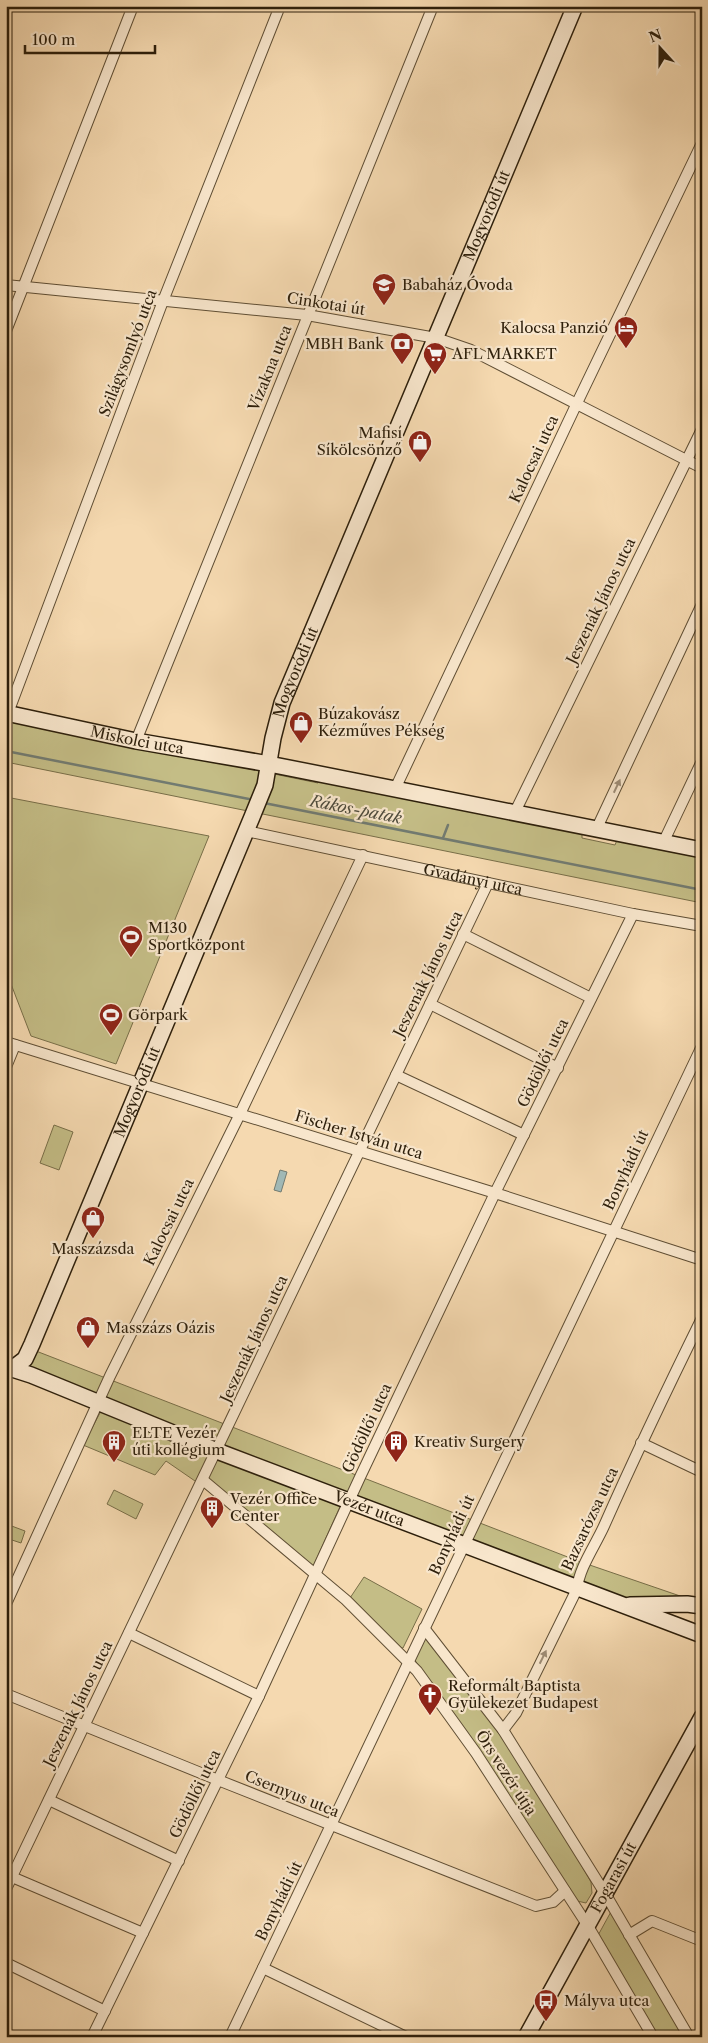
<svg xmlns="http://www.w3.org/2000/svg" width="708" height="2043" font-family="'Libre Caslon Text',serif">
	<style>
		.green { fill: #c4bd86; stroke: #786e48 }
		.water { fill: #a0b8b5; stroke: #727b71 }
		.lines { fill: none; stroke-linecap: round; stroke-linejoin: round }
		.stream { stroke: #727b71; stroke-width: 2.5 }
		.street-casing { stroke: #5f4e34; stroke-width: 12 }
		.secondary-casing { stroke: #2d1f0b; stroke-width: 18 }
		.street { stroke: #f8e6cc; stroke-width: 10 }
		.secondary { stroke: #f8e6cc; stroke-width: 15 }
		.oneway { fill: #9d8c75 }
		.labels { text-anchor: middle; stroke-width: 4.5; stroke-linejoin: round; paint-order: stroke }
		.street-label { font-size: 15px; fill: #2d1f0b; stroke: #f8e6cc }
		.poi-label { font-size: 15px; fill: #2d1f0b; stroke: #f8e6cc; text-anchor: start }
		.water-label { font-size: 16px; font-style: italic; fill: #504d3e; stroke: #f8e6cc }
	</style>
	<rect width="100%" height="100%" fill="#f5d9b0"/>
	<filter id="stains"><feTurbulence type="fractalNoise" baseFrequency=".004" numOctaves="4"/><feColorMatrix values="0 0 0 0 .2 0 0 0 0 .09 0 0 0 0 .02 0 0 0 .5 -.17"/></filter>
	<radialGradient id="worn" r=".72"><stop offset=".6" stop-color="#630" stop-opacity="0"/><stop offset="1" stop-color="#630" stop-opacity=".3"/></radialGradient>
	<path class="green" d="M 6,719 L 318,783 L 317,779 L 582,831 L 582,838 L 615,845 L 617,840 L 702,857 L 702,903 L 6,762 Z
		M 6,797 L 209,836 L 116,1064 L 31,1036 L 6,971 Z
		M 54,1125 L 73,1132 L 59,1170 L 40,1163 Z
		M 36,1351 L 578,1561 L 686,1598 L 638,1600 L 617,1598 L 27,1369 Z
		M 101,1411 L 343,1500 L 312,1569 L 195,1481 L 166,1461 L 155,1475 L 83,1445 Z
		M 114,1490 L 143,1504 L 136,1519 L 107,1504 Z
		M 9,1525 L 25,1531 L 21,1543 L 6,1538 Z
		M 364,1577 L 422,1609 L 403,1648 L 400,1648 L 350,1598 Z
		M 426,1636 L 504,1740 L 567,1840 L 591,1882 L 592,1893 L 586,1903 L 577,1901 L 482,1754 L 414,1659 Z
		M 613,1908 L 689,2037 L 653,2037 L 596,1939 Z"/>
	<path class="water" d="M 280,1170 L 287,1172 L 281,1192 L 274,1190 Z"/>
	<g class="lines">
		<path class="stream" d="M 6,751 L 254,800
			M 264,803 L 702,890
			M 443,838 L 448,825"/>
		<g class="street-casing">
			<g id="street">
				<path d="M 6,285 L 307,315 L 436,338 L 471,350 L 702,468"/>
				<path d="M 6,331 L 133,6"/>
				<path d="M 8,713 L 163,301 L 280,6"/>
				<path d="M 136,741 L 433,6"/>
				<path d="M 395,789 L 577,403 L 702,143"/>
				<path d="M 514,814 L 702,429"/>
				<path d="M 596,830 L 702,604"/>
				<path id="s1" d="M 246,831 L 633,914 L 702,926"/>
				<path d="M 663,843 L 702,761"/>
				<path d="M 463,934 L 591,998"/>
				<path d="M 430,1004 L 558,1068"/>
				<path d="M 6,1042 L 495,1193 L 702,1260"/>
				<path d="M 6,1067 L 15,1045"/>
				<path d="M 396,1075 L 524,1135"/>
				<path d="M 641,1443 L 702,1472"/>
				<path d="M 203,1480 L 346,1600 L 417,1671 L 476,1753 L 588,1926 L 653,2037"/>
				<path d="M 6,1604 L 110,1376 L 240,1114 L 363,855"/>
				<path d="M 424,1628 L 503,1730 L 606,1895 L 689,2037"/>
				<path d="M 129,1633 L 259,1696"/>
				<path d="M 6,1694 L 218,1780 L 536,1906 L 553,1902 L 565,1891"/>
				<path d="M 503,1730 L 516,1713 L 577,1589 C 579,1568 595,1546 604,1526 C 635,1456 668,1387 702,1318"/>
				<path d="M 49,1800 L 179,1861"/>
				<path d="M 12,1877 L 143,1933"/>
				<path d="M 6,1889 L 488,883"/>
				<path d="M 629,1935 L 652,1921 L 702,1941"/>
				<path d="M 6,1963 L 105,2011"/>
				<path d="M 263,1968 L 406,2037"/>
				<path d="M 92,2037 L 259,1696 L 361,1475 L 495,1193 L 633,914"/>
				<path d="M 230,2037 L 702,1046"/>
			</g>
		</g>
		<g class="secondary-casing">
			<g id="secondary">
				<path id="s2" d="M 6,713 L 136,741 L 269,764 L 702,850"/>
				<path id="s3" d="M 6,1367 L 31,1375 L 217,1451 L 702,1635"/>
				<path id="s4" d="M 12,1369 L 25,1359 L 32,1344 L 252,817 L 265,785 L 273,738 L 282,703 L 575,6"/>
				<path d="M 630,1605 L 687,1604 L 702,1606"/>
				<path id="s5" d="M 526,2037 L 702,1717"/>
			</g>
		</g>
		<use href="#street" class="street"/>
		<use href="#secondary" class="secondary"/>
	</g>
	<defs><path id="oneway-solid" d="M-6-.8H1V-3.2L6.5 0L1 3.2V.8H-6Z" transform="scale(1.25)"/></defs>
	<g class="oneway">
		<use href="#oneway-solid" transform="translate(617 786) rotate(-65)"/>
		<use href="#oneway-solid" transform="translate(543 1657) rotate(-64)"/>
	</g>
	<defs>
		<g id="school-pin" transform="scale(1.25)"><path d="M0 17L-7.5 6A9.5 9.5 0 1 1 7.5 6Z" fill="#8f2418" stroke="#f8e6cc"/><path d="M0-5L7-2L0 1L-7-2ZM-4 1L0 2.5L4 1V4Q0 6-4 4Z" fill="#fff"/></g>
		<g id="hotel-pin" transform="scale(1.25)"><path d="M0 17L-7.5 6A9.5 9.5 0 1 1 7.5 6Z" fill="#8f2418" stroke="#f8e6cc"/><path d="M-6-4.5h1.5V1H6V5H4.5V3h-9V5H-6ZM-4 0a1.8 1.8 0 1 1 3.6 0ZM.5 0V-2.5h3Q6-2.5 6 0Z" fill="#fff"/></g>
		<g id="bank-pin" transform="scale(1.25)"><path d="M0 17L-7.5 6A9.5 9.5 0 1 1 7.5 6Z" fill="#8f2418" stroke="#f8e6cc"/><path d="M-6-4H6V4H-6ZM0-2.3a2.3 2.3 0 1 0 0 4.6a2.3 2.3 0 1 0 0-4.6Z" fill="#fff"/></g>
		<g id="supermarket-pin" transform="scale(1.25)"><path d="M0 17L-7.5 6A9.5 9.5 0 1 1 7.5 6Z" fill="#8f2418" stroke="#f8e6cc"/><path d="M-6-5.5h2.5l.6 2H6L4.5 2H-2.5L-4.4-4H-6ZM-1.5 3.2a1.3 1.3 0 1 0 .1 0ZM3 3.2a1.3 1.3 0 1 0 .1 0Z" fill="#fff"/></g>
		<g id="shop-pin" transform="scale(1.25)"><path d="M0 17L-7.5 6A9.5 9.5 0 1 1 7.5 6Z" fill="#8f2418" stroke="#f8e6cc"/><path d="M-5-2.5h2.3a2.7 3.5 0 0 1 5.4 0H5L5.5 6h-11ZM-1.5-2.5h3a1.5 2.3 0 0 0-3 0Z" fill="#fff"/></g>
		<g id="stadium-pin" transform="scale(1.25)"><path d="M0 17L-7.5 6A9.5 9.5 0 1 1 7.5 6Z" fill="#8f2418" stroke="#f8e6cc"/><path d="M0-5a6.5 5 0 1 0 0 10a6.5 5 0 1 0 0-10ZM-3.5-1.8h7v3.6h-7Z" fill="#fff"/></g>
		<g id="building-pin" transform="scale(1.25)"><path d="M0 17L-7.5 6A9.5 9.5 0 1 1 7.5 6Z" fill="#8f2418" stroke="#f8e6cc"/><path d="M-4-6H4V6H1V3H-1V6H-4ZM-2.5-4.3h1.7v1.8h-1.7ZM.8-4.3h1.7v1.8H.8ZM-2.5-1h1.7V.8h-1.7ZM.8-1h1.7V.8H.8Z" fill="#fff"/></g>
		<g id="church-pin" transform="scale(1.25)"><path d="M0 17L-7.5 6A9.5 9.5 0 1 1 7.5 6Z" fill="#8f2418" stroke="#f8e6cc"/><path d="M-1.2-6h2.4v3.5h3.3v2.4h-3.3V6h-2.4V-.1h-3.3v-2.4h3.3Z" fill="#fff"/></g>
		<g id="bus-pin" transform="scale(1.25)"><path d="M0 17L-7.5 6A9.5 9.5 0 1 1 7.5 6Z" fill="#8f2418" stroke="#f8e6cc"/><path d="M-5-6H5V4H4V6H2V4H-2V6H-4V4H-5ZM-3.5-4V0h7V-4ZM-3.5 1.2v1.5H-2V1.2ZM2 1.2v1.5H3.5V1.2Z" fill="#fff"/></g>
	</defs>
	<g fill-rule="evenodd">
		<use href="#school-pin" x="384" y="285"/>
		<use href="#hotel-pin" x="626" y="328"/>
		<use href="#bank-pin" x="402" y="344"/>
		<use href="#supermarket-pin" x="435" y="354"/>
		<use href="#shop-pin" x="420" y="442"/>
		<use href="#shop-pin" x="301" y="723"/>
		<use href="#stadium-pin" x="131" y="937"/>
		<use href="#stadium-pin" x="111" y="1015"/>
		<use href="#shop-pin" x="93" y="1218"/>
		<use href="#shop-pin" x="88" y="1328"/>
		<use href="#building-pin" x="114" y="1442"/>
		<use href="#building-pin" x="396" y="1442"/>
		<use href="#building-pin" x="212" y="1508"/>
		<use href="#church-pin" x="430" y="1695"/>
		<use href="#bus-pin" x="546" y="2001"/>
	</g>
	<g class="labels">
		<g class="street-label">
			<text dy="5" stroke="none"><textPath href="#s4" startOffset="1251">Mogyoródi út</textPath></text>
			<text transform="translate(326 304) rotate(9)" y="5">Cinkotai út</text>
			<text transform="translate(128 353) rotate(-69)" y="5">Szilágysomlyó utca</text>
			<text transform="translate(270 368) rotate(-68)" y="5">Vízakna utca</text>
			<text transform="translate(534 459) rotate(-65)" y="5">Kalocsai utca</text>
			<text transform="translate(601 601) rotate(-64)" y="5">Jeszenák János utca</text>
			<text dy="5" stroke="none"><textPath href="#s4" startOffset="756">Mogyoródi út</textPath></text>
			<text dy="5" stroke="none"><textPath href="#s2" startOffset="134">Miskolci utca</textPath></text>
			<text dy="5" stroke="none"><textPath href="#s1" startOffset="232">Gvadányi utca</textPath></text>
			<text transform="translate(428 974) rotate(-64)" y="5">Jeszenák János utca</text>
			<text transform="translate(543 1063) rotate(-64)" y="5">Gödöllői utca</text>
			<text dy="5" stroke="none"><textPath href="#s4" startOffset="306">Mogyoródi út</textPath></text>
			<text transform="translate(359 1135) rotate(17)" y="5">Fischer István utca</text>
			<text transform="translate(626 1170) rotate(-65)" y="5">Bonyhádi út</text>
			<text transform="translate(169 1222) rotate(-64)" y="5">Kalocsai utca</text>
			<text transform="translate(254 1339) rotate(-65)" y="5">Jeszenák János utca</text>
			<text transform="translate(367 1428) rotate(-65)" y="5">Gödöllői utca</text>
			<text dy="5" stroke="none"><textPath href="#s3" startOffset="390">Vezér utca</textPath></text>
			<text transform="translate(590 1519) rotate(-65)" y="5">Bazsarózsa utca</text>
			<text transform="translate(452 1535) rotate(-65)" y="5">Bonyhádi út</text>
			<text transform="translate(78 1704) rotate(-64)" y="5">Jeszenák János utca</text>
			<text transform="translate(506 1773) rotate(57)" y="5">Örs vezér útja</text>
			<text transform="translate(195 1794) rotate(-64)" y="5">Gödöllői utca</text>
			<text transform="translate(292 1794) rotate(22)" y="5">Csernyus utca</text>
			<text dy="5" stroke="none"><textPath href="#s5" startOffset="182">Fogarasi út</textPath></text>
			<text transform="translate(279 1901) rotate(-64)" y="5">Bonyhádi út</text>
		</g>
		<g class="poi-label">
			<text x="402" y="290">Babaház Óvoda</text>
			<text x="608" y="333" text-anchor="end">Kalocsa Panzió</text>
			<text x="384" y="349" text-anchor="end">MBH Bank</text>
			<text x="452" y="359">AFL MARKET</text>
			<text x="402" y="438" text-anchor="end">Mafisí<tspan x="402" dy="17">Síkölcsönző</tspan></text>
			<text x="318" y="719">Búzakovász<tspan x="318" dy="17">Kézműves Pékség</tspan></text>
			<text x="148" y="933">M130<tspan x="148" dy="17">Sportközpont</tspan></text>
			<text x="128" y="1020">Görpark</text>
			<text x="93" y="1254" text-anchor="middle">Masszázsda</text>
			<text x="106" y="1333">Masszázs Oázis</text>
			<text x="132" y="1438">ELTE Vezér<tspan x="132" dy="17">úti kollégium</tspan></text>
			<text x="414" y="1447">Kreativ Surgery</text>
			<text x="230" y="1504">Vezér Office<tspan x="230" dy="17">Center</tspan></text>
			<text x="448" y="1691">Reformált Baptista<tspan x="448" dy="17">Gyülekezet Budapest</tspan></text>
			<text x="564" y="2006">Mályva utca</text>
		</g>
		<g class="water-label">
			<text transform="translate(356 809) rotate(11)" y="6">Rákos-patak</text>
		</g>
	</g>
	<rect width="708" height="2043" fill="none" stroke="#f5d9b0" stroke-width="25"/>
	<rect x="8" y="8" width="693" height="2028" fill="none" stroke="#2d1f0b" stroke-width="2.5"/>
	<rect x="12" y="12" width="683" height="2018" fill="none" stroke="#2d1f0b"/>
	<g transform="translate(660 48) rotate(339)" stroke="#f8e6cc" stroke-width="4" paint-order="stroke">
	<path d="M0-4L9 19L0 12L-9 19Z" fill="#2d1f0b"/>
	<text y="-8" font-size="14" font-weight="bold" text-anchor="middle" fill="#2d1f0b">N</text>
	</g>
	<path d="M25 45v8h130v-8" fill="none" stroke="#2d1f0b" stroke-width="2.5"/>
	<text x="32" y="45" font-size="15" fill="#2d1f0b" stroke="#f8e6cc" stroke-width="4" paint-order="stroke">100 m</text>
	<rect width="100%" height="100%" filter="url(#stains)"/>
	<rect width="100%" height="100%" fill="url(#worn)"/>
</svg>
